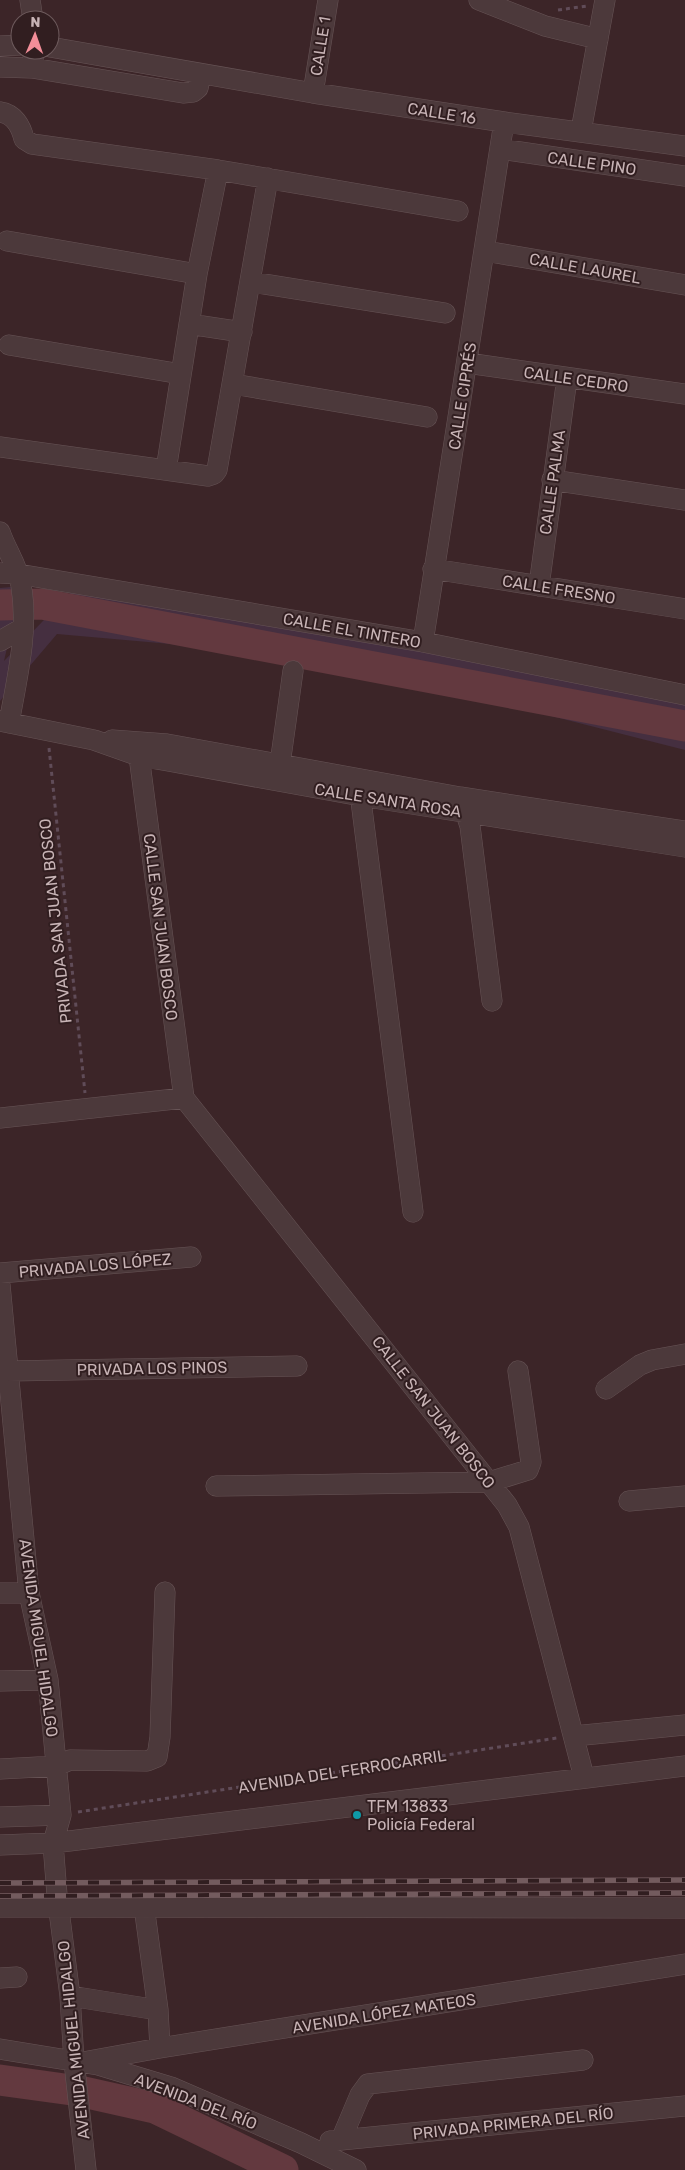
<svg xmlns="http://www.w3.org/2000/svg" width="685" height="2170" font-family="Rubik,sans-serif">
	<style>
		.green { fill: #452f40 }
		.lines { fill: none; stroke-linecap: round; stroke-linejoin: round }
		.river { stroke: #63393f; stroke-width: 31 }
		.minor-casing { stroke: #675456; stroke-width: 21 }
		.path { stroke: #604c58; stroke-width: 3; stroke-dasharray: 4 4; stroke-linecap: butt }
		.minor { stroke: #4c393b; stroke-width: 20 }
		.rail-casing { stroke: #735b5e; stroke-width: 5.5 }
		.rail { stroke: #311e20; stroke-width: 4; stroke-dasharray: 11; stroke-linecap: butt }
		.culture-dot { fill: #0f9aa8; stroke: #311e20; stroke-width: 2 }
		.labels { text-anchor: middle; stroke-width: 4; stroke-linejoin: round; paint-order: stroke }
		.street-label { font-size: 16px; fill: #c8b4b6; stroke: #311e20 }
		.poi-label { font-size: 16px; fill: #c8b4b6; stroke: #311e20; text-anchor: start }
	</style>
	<rect width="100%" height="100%" fill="#3c2528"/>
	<path class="green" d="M 79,584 L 685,687 L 685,750 L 319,657 L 57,634 L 0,701 L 0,588 L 21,586 L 4,661 Z"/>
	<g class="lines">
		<path class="river" d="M 0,605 L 42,604 L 685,726
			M 0,2080 L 79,2091 L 155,2108 L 283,2170"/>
		<g class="minor-casing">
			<path id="minor" d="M 30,0 L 33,20
				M 479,0 L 545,26 L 598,39
				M 0,46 L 20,45
				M 50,47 L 313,93 L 504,122 L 685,146
				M 0,67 L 32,68 L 183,93 L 193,92 L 198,88 L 201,74
				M 32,68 L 34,50
				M 313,93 L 328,0
				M 0,112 C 14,114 21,126 24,139 L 32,144 L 218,170 L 458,211
				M 581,131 L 605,0
				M 500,149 L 685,176
				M 7,241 L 197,274
				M 485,251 L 685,285
				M 251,282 L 445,313
				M 189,324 L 242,332
				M 9,345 L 181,374
				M 467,363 L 685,394
				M 233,384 L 427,417
				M 0,447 L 208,476 L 214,474 L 217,470 L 268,178
				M 166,470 L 197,274 L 218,170
				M 552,480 L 685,500
				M 0,532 C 6,550 18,566 21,585 C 29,630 17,678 9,723
				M 433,569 L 685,609
				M 0,573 L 18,574 L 423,642 L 685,695
				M 539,586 L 567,378
				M 0,641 L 23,628
				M 423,642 L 504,122
				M 0,721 L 94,740 L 139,756 L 168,761 L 361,796 L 685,847
				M 112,740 L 167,744 L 460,797 L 685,831
				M 139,756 L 184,1098 L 507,1505 L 519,1527 L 584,1777
				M 280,764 L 293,671
				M 359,785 L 413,1212
				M 462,801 L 470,826 L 492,1001
				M 0,1118 L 184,1098
				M 0,1273 L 191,1257
				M 0,1285 L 29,1593 L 48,1680 L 61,1815 L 53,1843 L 57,1895 L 70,1996 L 74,2061 L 86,2170
				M 8,1371 L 297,1366
				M 606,1389 L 640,1365 L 652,1360 L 685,1354
				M 216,1486 L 489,1482 L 528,1470 L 531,1462 L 518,1371
				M 629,1501 L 685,1496
				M 0,1593 L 29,1593
				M 0,1681 L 48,1680
				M 574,1736 L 685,1725
				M 0,1769 L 57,1766 L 70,1760 L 147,1761 L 157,1757 L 160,1737 L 165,1592
				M 0,1817 L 61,1815
				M 0,1845 L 53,1843 L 685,1766
				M 144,1906 L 158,2010 L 160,2048
				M 0,1907 L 685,1908
				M 0,1978 L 17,1977
				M 70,1996 L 158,2010
				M 0,2049 L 98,2065 L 171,2087 L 301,2143 L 356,2170
				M 83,2062 L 160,2048 L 685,1964
				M 341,2140 L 685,2106
				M 330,2141 L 341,2140 L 360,2095 L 368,2084 L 583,2060"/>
		</g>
		<path class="path" d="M 558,10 L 587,6
			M 49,748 L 85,1093
			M 78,1812 L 557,1738"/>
		<use href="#minor" class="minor"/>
		<g class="rail-casing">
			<path id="rail" d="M 0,1883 L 685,1880
				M 0,1896 L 685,1893"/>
		</g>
		<use href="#rail" class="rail"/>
	</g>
	<circle class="culture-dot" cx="357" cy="1815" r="5"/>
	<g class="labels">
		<g class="street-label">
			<text transform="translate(320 46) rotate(-81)" y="6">CALLE 1</text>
			<text transform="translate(442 113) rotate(9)" y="6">CALLE 16</text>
			<text transform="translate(592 163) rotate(8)" y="6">CALLE PINO</text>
			<text transform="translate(585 268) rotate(10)" y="6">CALLE LAUREL</text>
			<text transform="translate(576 379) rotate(8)" y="6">CALLE CEDRO</text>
			<text transform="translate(462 396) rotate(-81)" y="6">CALLE CIPRÉS</text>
			<text transform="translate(552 482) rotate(-82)" y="6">CALLE PALMA</text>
			<text transform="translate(559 589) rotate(9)" y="6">CALLE FRESNO</text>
			<text transform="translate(352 630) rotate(10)" y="6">CALLE EL TINTERO</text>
			<text transform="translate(388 800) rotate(9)" y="6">CALLE SANTA ROSA</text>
			<text transform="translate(55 921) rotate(-96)" y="6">PRIVADA SAN JUAN BOSCO</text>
			<text transform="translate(161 927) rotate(83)" y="6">CALLE SAN JUAN BOSCO</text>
			<text transform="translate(95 1265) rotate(-5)" y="6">PRIVADA LOS LÓPEZ</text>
			<text transform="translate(152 1368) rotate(-1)" y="6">PRIVADA LOS PINOS</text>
			<text transform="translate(434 1412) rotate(52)" y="6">CALLE SAN JUAN BOSCO</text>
			<text transform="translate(39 1638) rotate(82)" y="6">AVENIDA MIGUEL HIDALGO</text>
			<text transform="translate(342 1771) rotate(-9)" y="6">AVENIDA DEL FERROCARRIL</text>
			<text transform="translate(384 2013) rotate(-9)" y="6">AVENIDA LÓPEZ MATEOS</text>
			<text transform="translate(73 2040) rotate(-96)" y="6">AVENIDA MIGUEL HIDALGO</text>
			<text transform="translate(196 2101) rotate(21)" y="6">AVENIDA DEL RÍO</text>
			<text transform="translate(513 2123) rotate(-6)" y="6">PRIVADA PRIMERA DEL RÍO</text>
		</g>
		<g class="poi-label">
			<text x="367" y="1812">TFM 13833<tspan x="367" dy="18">Policía Federal</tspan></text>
		</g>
	</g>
	<g transform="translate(35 35) rotate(2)"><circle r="24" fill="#311e20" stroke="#6d5a5c"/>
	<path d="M0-4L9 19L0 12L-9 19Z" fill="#f38e99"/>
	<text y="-8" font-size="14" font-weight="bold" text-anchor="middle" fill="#c8b4b6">N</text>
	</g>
</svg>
